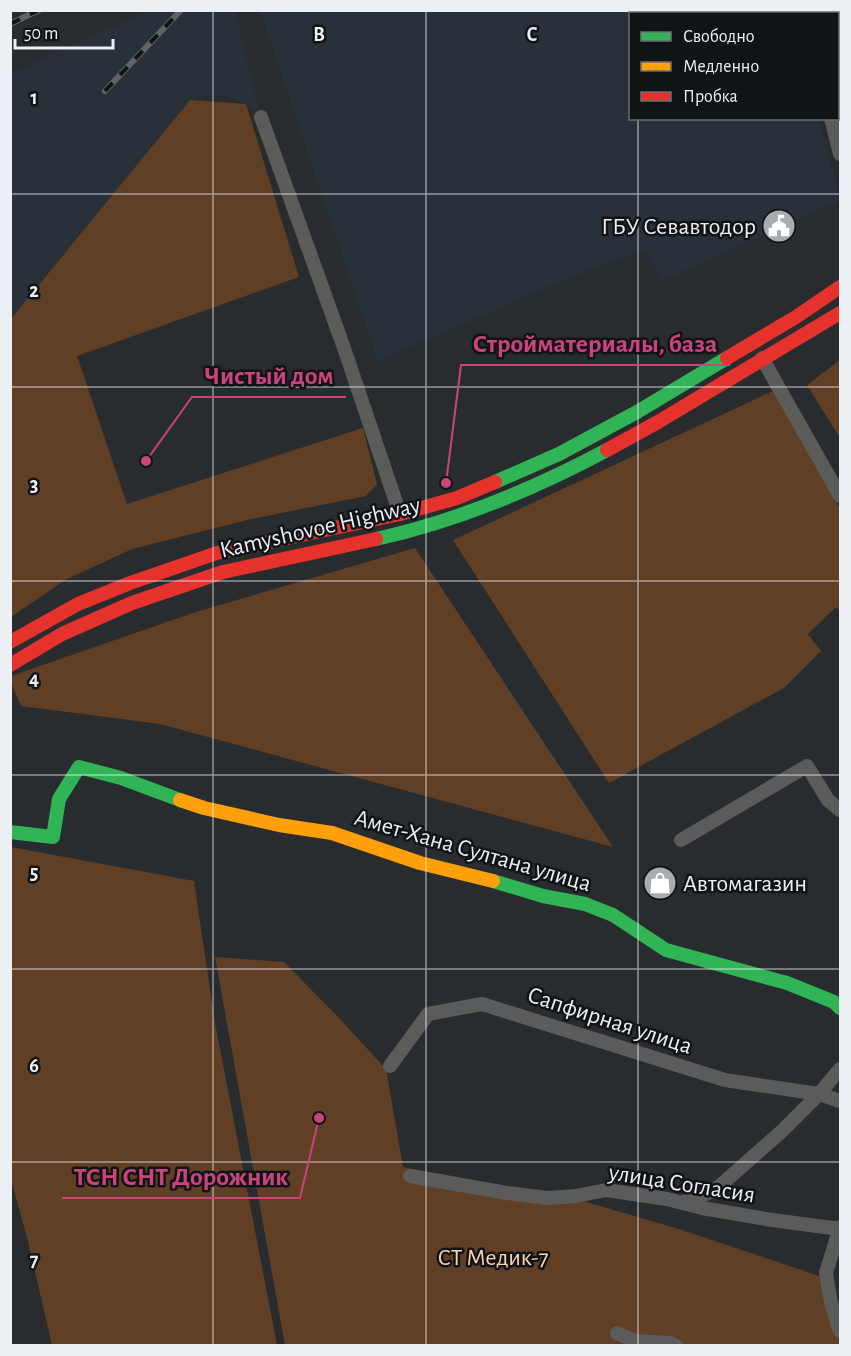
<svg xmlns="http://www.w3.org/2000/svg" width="851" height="1356" font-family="'Alegreya Sans',sans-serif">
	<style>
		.built { fill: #28303a }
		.green { fill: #613f25 }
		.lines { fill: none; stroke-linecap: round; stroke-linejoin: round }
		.street { stroke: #5b5b5a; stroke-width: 14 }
		.fast { stroke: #30b455; stroke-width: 14 }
		.slow { stroke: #ff9f0a; stroke-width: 14 }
		.jam { stroke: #e5322d; stroke-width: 14 }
		.rail-casing { stroke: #606264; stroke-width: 6 }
		.rail { stroke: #111416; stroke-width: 4; stroke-dasharray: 11; stroke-linecap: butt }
		.grid { fill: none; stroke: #eceff4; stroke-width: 1.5; stroke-opacity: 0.55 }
		.labels { text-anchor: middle; stroke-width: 5; stroke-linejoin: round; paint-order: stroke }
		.poi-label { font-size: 24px; fill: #eceff4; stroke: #111416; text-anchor: end }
		.street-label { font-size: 24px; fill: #eceff4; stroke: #111416 }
		.park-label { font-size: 24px; fill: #fdd2b4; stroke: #111416 }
		.grid-label { font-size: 20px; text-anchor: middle; font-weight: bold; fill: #eceff4; stroke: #111416; stroke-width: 5; stroke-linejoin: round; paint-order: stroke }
		.leader { fill: none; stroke: #ca437a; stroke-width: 2 }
		.callout-dot { fill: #ca437a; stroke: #111416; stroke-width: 2 }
		.callout-label { font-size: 26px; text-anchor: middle; font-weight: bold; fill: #ca437a; stroke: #111416; stroke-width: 5; stroke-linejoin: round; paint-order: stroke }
	</style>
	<rect width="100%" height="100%" fill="#292c2f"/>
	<path class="built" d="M 147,11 L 235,11 L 261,117 L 246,104 L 228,96 L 209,95 L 190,100 L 11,319 L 11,74 Z
		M 260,11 L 789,11 L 790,13 L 630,14 L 630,118 L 819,119 L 840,200 L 662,281 L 644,249 L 561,281 L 378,361 Z"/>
	<path class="green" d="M 190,100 L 246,104 L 299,277 L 77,356 L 127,504 L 363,428 L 377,484 L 366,496 L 251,519 L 132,549 L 65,580 L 11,617 L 11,319 Z
		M 840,360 L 840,438 L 807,385 Z
		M 773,391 L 840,509 L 840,611 L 836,607 L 808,634 L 821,651 L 784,688 L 609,783 L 453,540 Z
		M 415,548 L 613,847 L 160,724 L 21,706 L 11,682 L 11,676 L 196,612 Z
		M 11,847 L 194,881 L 215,1023 L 277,1345 L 52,1345 L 28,1241 L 11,1180 Z
		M 215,957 L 284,962 L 339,1018 L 386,1069 L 403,1167 L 583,1201 L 682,1230 L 822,1277 L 840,1337 L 840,1345 L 285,1345 Z"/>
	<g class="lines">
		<path class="street" d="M 799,10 L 800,14
			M 261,117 L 344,348 L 400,514
			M 831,118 L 840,154
			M 762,358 L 840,496
			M 681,840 L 807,766 L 828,800 L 840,810
			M 390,1066 L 428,1014 L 482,1004 L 725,1080 L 819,1094 L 840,1101
			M 410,1176 L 507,1193 L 547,1198 L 576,1196 L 606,1190 L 667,1199 L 702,1208 L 772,1220 L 840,1229
			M 683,1202 L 714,1191 L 782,1131 L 819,1094 L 840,1069
			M 840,1227 L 826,1273 L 831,1303 L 840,1331
			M 617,1333 L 635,1341 L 670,1343 L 676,1346"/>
		<path class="fast" d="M 495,482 L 559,454 L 637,412 L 727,358
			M 376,539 C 458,521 534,489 607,450
			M 10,832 L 53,837 L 59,799 L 79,767 L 121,778 L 180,800
			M 493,881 L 543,896 L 585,904 L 613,915 L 666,950 L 787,983 L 834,1002 L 840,1008"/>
		<path class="slow" d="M 180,800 L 204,808 L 279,825 L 332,833 L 420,863 L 493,881"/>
		<path class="jam" d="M 727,358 L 796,317 L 840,287
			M 607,450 L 658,422 L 840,313
			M 10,642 L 78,604 L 130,583 L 217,553 L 400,514 L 457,498 L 495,482
			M 10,665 L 62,634 L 132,603 L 223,572 L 376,539"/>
		<g class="rail-casing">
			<path id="rail" d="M 10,24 L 39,10
				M 105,91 L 181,10"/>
		</g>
		<use href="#rail" class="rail"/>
	</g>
	<path class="grid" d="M 213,10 L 213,1346M 426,10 L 426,1346M 638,10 L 638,14M 638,118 L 638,1346M 10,194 L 840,194M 10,387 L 840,387M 10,581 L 840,581M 10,775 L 840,775M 10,969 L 840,969M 10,1162 L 840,1162"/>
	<defs>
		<g id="civic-disc" transform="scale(1.725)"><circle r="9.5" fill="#a8abaf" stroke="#111416"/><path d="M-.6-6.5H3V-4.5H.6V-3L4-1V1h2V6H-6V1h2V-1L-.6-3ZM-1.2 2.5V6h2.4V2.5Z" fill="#fff"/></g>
		<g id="shop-disc" transform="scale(1.725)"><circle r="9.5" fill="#a8abaf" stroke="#111416"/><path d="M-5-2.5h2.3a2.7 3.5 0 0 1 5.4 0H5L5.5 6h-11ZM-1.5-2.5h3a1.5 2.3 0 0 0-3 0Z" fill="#fff"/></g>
	</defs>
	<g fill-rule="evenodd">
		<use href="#civic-disc" x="779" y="226"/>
		<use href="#shop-disc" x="660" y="883"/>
	</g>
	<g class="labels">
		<g class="poi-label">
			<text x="756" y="234">ГБУ Севавтодор</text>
			<text x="683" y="891" text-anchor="start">Автомагазин</text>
		</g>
		<g class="street-label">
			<text transform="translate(320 527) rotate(-13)" y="8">Kamyshovoe Highway</text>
			<text transform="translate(473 850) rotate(16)" y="8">Амет-Хана Султана улица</text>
			<text transform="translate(610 1020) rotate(18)" y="8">Сапфирная улица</text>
			<text transform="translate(682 1183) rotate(9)" y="8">улица Согласия</text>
		</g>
		<g class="park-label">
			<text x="493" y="1265">СТ Медик-7</text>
		</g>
	</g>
	<g class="grid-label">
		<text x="319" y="41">B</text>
		<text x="532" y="41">C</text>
		<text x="34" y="104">1</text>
		<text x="34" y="297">2</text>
		<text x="34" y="491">3</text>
		<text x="34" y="685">4</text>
		<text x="34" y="879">5</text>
		<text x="34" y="1072">6</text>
		<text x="34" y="1266">7</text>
	</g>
	<path class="leader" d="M446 483L461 365H730M146 461L192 397H346M319 1118L300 1198H62"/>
	<g class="callout-dot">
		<circle cx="446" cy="483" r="6"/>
		<circle cx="146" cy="461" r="6"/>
		<circle cx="319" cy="1118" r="6"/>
	</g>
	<g class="callout-label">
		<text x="595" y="352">Стройматериалы, база</text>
		<text x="269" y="384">Чистый дом</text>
		<text x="181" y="1185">ТСН СНТ Дорожник</text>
	</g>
	<rect width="851" height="1356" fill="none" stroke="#eceff4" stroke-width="24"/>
	<rect x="629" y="12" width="210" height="108" fill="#111416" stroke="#696c6f" stroke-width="1.5"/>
	<rect x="641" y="32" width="30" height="9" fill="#30b455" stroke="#696c6f" stroke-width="1.5"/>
	<text x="683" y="42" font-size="18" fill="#eceff4">Свободно</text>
	<rect x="641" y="62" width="30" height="9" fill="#ff9f0a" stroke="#696c6f" stroke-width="1.5"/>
	<text x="683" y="72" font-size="18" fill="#eceff4">Медленно</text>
	<rect x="641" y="92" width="30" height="9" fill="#e5322d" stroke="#696c6f" stroke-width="1.5"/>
	<text x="683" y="102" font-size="18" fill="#eceff4">Пробка</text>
	<path d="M15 39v9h98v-9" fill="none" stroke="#eceff4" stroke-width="3"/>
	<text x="24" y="39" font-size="18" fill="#eceff4" stroke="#111416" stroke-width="4.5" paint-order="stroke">50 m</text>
</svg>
